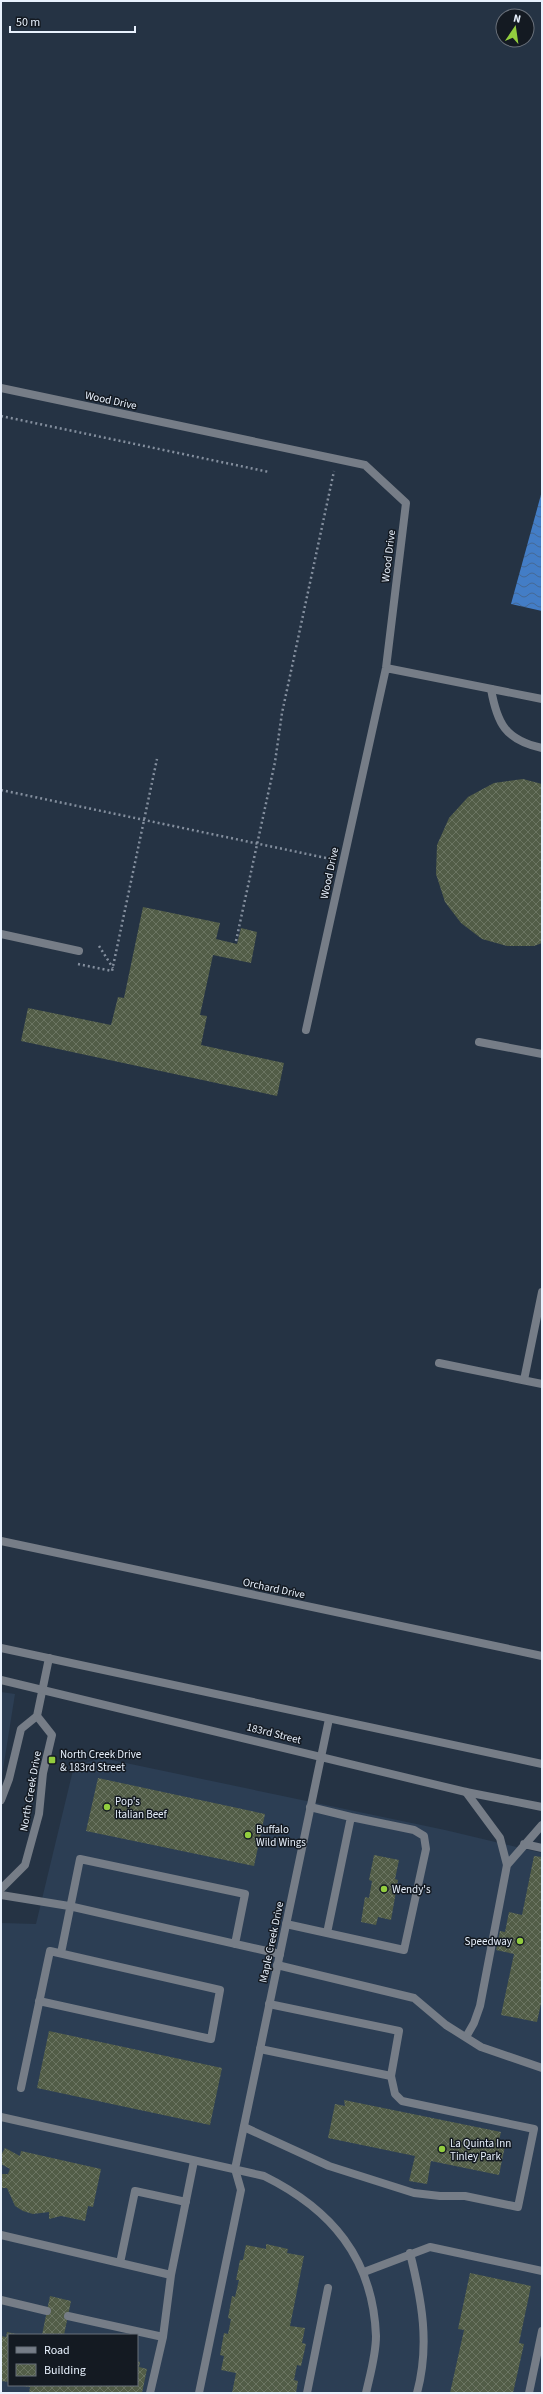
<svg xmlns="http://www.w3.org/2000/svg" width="543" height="2394" font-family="'Source Sans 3',sans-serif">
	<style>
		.built { fill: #2c3e54; fill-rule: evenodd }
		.water { fill: url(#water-waves) }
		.building { fill: url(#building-cross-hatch) }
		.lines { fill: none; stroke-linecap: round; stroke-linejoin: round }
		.path { stroke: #848f9e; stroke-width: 2.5; stroke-dasharray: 2 3; stroke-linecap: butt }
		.service { stroke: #767d87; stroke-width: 8 }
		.minor { stroke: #767d87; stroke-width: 8 }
		.tertiary { stroke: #767d87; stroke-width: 8 }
		.poi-dot { fill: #92cd3e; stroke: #141a22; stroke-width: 1.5 }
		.labels { text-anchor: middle; stroke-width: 3; stroke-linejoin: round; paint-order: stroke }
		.street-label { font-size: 11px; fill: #e8f1fd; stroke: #141a22 }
		.poi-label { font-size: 11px; fill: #e8f1fd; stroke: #141a22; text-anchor: start }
	</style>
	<defs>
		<pattern id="water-waves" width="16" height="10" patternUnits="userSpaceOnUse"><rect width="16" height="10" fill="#437dc6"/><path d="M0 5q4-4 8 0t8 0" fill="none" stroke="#446895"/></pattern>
		<pattern id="building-cross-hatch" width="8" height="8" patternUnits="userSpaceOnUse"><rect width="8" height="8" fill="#525d47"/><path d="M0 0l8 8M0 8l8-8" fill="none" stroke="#6b7562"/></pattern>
	</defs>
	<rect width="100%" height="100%" fill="#253344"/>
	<path class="built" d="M 1,1692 L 15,1694 L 1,1782 Z
		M 102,1758 L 445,1830 L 542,1853 L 542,2393 L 1,2393 L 1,1923 L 36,1924 L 74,1766 ZM 9,2335 L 137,2335 L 137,2385 L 9,2385 Z"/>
	<path class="water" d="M 542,491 L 542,611 L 511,604 Z"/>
	<path class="building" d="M 523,779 L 542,784 L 542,943 L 534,946 L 507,946 L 482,939 L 461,923 L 445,902 L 436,874 L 437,845 L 449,818 L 468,797 L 494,783 Z
		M 143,907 L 220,923 L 216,939 L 237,944 L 241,928 L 257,932 L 251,963 L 213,955 L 200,1015 L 207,1016 L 201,1045 L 284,1063 L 277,1096 L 21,1041 L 28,1008 L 111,1025 L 118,997 L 124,998 Z
		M 98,1778 L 265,1814 L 254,1866 L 86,1831 Z
		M 374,1855 L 399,1860 L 395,1879 L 398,1880 L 391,1920 L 378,1917 L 376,1925 L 361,1922 L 365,1897 L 369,1898 L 372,1881 L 369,1880 Z
		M 534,1856 L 542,1857 L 542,1999 L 537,2022 L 501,2015 L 514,1954 L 496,1950 L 500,1931 L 505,1932 L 509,1912 L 522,1915 Z
		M 49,2031 L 222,2068 L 210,2125 L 37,2088 Z
		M 344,2100 L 501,2132 L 499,2140 L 506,2141 L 499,2175 L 431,2161 L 427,2184 L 409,2181 L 415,2156 L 328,2138 L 335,2104 L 345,2106 Z
		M 5,2148 L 20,2156 L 21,2151 L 101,2169 L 93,2207 L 88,2206 L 85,2221 L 61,2216 L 49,2219 L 49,2212 L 33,2214 L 23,2211 L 15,2206 L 7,2188 L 1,2188 L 1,2174 L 8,2174 L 10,2169 L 1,2164 L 1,2155 Z
		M 266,2244 L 288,2249 L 287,2253 L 304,2256 L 290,2326 L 305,2328 L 302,2343 L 306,2344 L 301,2366 L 297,2365 L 294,2380 L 298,2381 L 296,2393 L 232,2393 L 236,2373 L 221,2370 L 224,2356 L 220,2355 L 224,2333 L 228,2334 L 231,2319 L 228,2318 L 232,2296 L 235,2297 L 239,2280 L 236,2280 L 240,2260 L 243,2260 L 246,2245 L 266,2249 Z
		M 470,2273 L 531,2286 L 519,2343 L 524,2344 L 513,2393 L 450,2393 L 464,2330 L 458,2329 Z
		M 50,2296 L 71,2301 L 64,2335 L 42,2335 Z
		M 7,2332 L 16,2334 L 9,2335 L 9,2382 L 1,2381 L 1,2336 L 6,2337 Z
		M 137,2361 L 140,2362 L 139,2367 L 147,2369 L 142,2393 L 29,2393 L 30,2387 L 23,2386 L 137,2385 Z"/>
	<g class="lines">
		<path class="path" d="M 1,416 L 269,472
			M 1,790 L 331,859
			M 236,941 L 275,762 L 282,713 L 334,471
			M 99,946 L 113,968
			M 78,964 L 112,971 L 157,759"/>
		<path class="service" d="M 491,689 C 497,723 505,740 542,748
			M 479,1042 L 542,1054
			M 439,1363 L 542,1384
			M 524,1380 L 542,1292
			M 466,1792 L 500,1838 L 507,1865 L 480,2006 L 474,2023 L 466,2037
			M 310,1807 L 351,1817
			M 524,1844 L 542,1848
			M 507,1865 L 542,1825
			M 1,1895 L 69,1906 L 280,1954
			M 286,1924 L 404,1950 L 426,1849 L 424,1836 L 414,1830 L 351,1817 L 327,1933
			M 61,1953 L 80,1859 L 245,1894 L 235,1944
			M 277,1965 L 414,1998 L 446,2025 L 481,2047 L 542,2068
			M 260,2049 L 391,2076 L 399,2031 L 269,2004
			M 21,2088 L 50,1951 L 220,1990 L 211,2039 L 39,2001
			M 244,2127 L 329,2166 L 414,2193 L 440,2196 L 465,2196 L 518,2207 L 534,2129 L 402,2101 L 395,2094 L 391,2076
			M 1,2235 L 171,2275 L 194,2161
			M 410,2253 C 422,2301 430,2345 417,2393
			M 120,2263 L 135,2191 L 186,2202
			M 364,2272 L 430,2247 L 542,2271
			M 1,2300 L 47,2311
			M 68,2316 L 163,2337
			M 150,2393 L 163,2337 L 171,2275
			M 199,2393 L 241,2190 L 235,2169
			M 307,2393 L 328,2288
			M 529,2393 L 542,2331"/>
		<path class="minor" d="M 1,388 L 365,465 L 406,503 L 386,668 L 306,1030
			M 386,668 L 542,699
			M 1,934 L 79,951
			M 1,1541 L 542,1656
			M 1,1800 L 9,1779 L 21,1729 L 37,1716 L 49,1658
			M 1,1889 L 25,1865 L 39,1814 L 43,1773 L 52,1735 L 37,1716
			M 1,2117 L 264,2176 C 331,2209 373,2258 376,2336 C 376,2355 370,2375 366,2393
			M 235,2169 L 329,1719"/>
		<path class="tertiary" d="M 1,1648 L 542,1764
			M 1,1680 L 466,1792 L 542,1807"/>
	</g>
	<g class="poi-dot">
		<rect x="48" y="1756" width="8" height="8" rx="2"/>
		<circle cx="107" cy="1807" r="4"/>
		<circle cx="248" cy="1835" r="4"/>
		<circle cx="384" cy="1889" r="4"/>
		<circle cx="520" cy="1941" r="4"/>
		<circle cx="442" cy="2149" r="4"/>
	</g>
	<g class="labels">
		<g class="street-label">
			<text transform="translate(111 400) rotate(12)" y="4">Wood Drive</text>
			<text transform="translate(388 556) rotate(-83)" y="4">Wood Drive</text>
			<text transform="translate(329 873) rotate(-78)" y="4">Wood Drive</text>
			<text transform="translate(274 1588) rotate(12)" y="4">Orchard Drive</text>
			<text transform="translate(274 1733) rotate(14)" y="4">183rd Street</text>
			<text transform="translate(30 1791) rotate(-80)" y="4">North Creek Drive</text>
			<text transform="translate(271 1942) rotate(-78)" y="4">Maple Creek Drive</text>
		</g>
		<g class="poi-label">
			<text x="60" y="1758">North Creek Drive<tspan x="60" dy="13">&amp; 183rd Street</tspan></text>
			<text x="115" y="1805">Pop's<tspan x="115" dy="13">Italian Beef</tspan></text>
			<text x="256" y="1833">Buffalo<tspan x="256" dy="13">Wild Wings</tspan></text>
			<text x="392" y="1893">Wendy's</text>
			<text x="512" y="1945" text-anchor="end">Speedway</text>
			<text x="450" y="2147">La Quinta Inn<tspan x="450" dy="13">Tinley Park</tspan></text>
		</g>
	</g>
	<rect width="543" height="2394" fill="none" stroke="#e8f1fd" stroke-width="4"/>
	<rect x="8" y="2334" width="130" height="52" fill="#141a22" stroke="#69707a"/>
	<rect x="16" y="2347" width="20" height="6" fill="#767d87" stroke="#69707a"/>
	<text x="44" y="2354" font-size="12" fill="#e8f1fd">Road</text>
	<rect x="16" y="2364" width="20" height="12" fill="url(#building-cross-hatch)" stroke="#69707a"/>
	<text x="44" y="2374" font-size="12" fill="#e8f1fd">Building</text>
	<g transform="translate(515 28) rotate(13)"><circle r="19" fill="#141a22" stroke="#69707a"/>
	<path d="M0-3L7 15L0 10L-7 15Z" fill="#92cd3e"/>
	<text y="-6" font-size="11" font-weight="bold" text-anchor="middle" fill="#e8f1fd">N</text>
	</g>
	<path d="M10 26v6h125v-6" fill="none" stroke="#e8f1fd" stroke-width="2"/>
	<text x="16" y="26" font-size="12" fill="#e8f1fd" stroke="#141a22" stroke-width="3" paint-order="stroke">50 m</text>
</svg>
